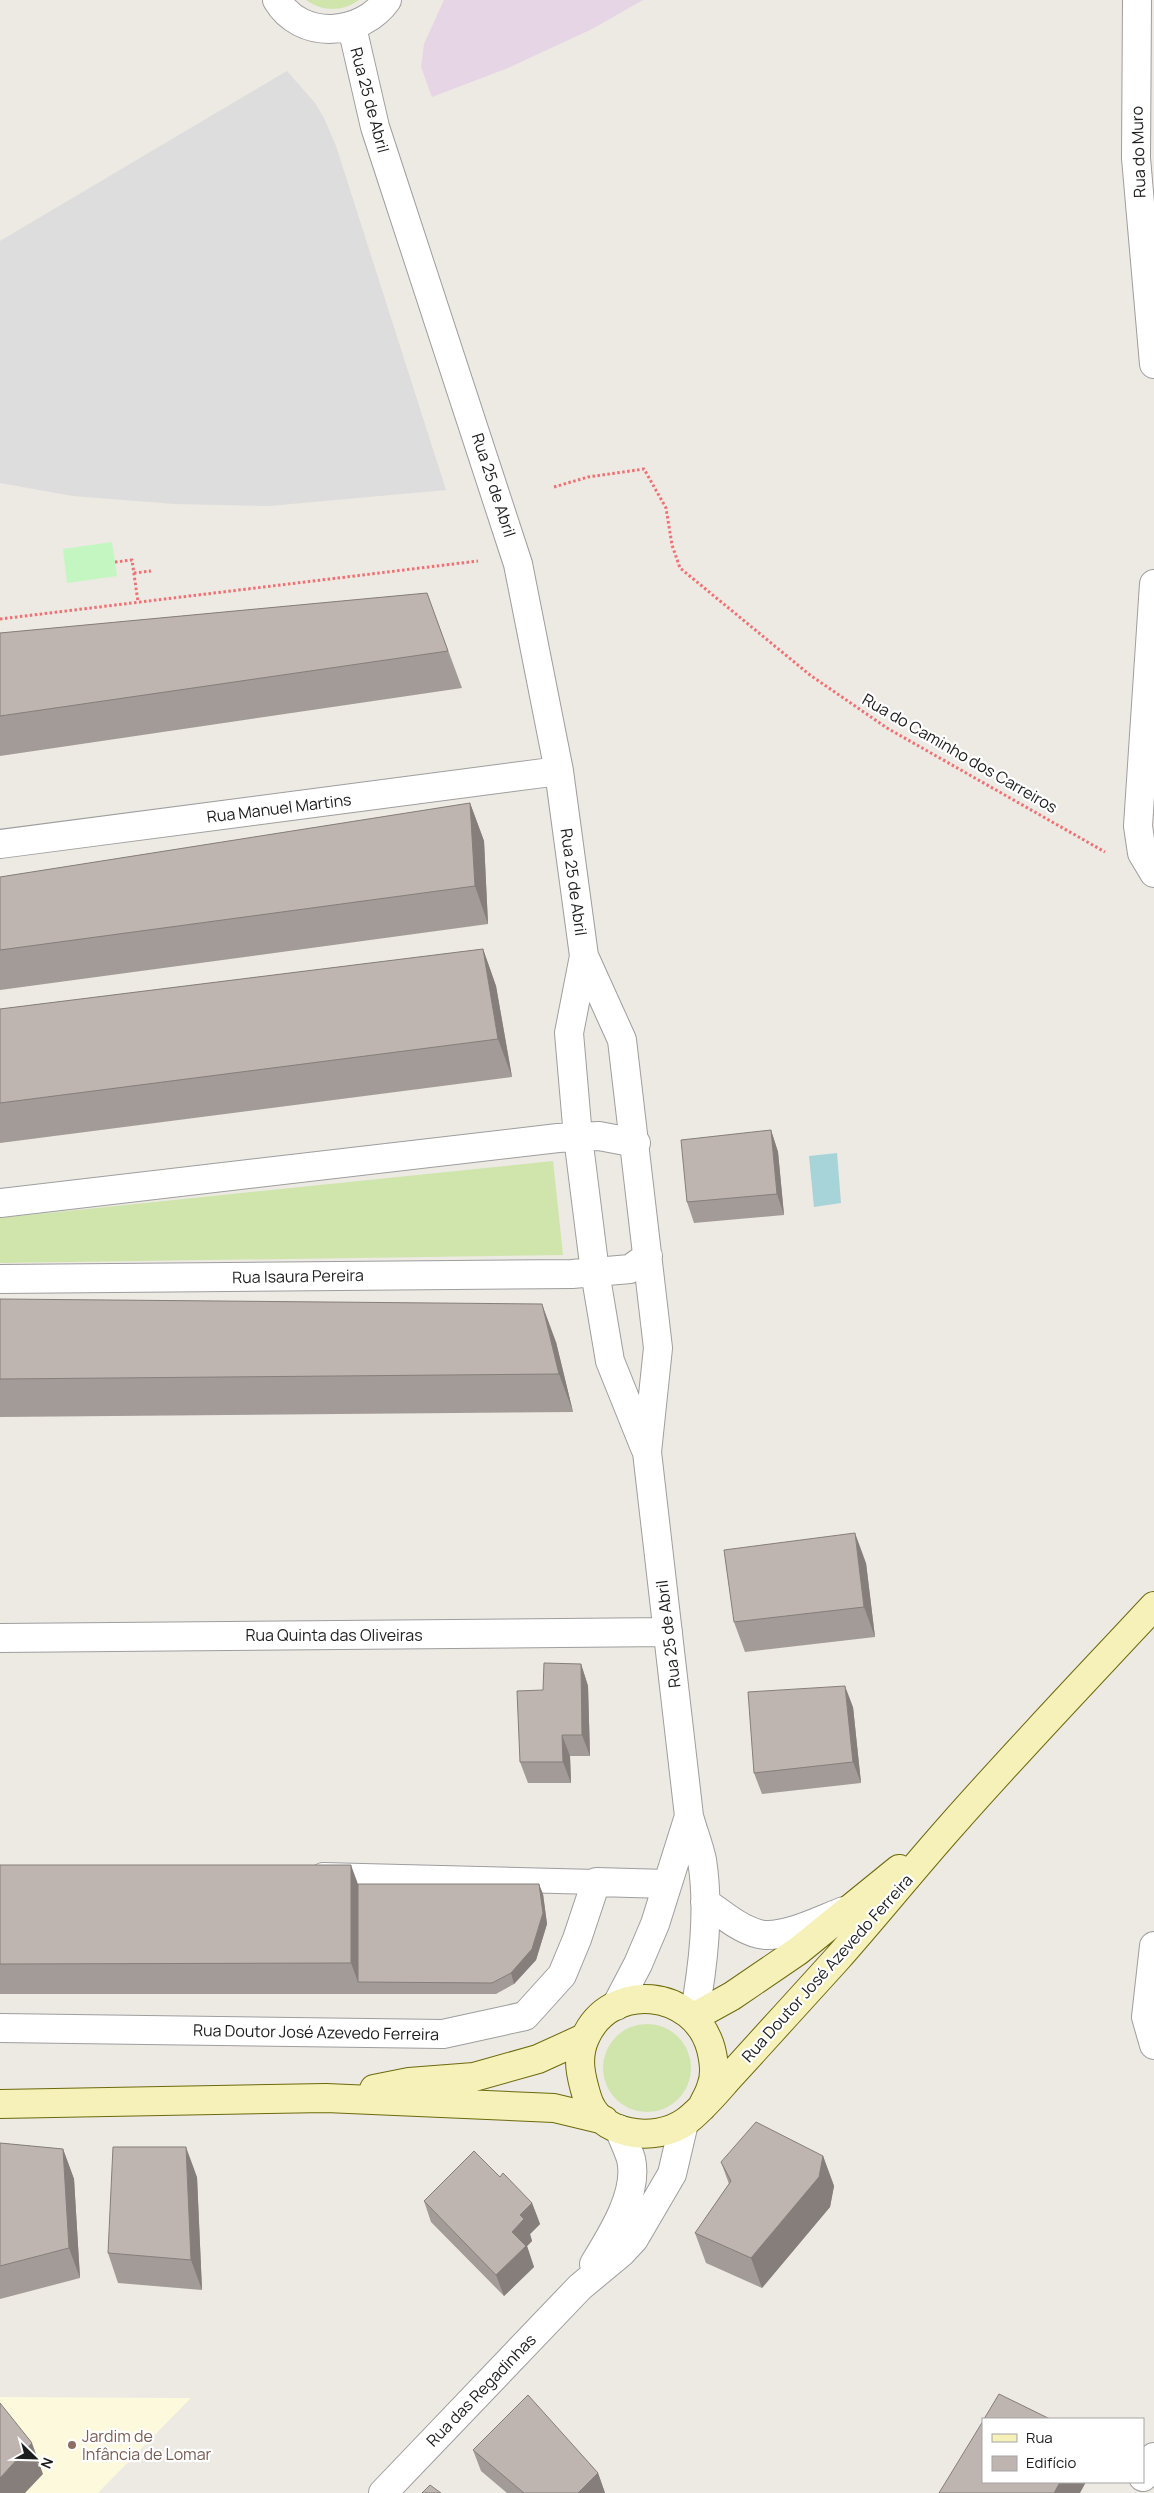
<svg xmlns="http://www.w3.org/2000/svg" width="1154" height="2493" font-family="Manrope,sans-serif">
	<style>
		.industrial { fill: #e6d5e5 }
		.education { fill: #fdf9dd }
		.grass { fill: #cfe5ab }
		.park { fill: #c4f6c2 }
		.parking { fill: #ddd }
		.water { fill: #a6d4d9 }
		.lines { fill: none; stroke-linecap: round; stroke-linejoin: round }
		.lane-casing { stroke: #9e9e9e; stroke-width: 26 }
		.street-casing { stroke: #9e9e9e; stroke-width: 30 }
		.secondary-casing { stroke: #6c6a0b; stroke-width: 30 }
		.path { stroke: #f17074; stroke-width: 3; stroke-dasharray: 2.5 2.5; stroke-linecap: butt }
		.lane { stroke: #fff; stroke-width: 24 }
		.street { stroke: #fff; stroke-width: 28 }
		.secondary { stroke: #f5f1b9; stroke-width: 28 }
		.wall { fill: #a39b97 }
		.shaded-wall { fill: #857e7b }
		.building { fill: #beb4b0; stroke: #857e7b }
		.education-dot { fill: #8d6e63; stroke: #fff; stroke-width: 2 }
		.labels { text-anchor: middle; stroke-width: 4.5; stroke-linejoin: round; paint-order: stroke }
		.street-label { font-size: 16px; fill: #1d1d1d; stroke: #fff }
		.education-label { font-size: 16px; fill: #785e54; stroke: #fff; text-anchor: start }
	</style>
	<rect width="100%" height="100%" fill="#ede9e3"/>
	<path class="industrial" d="M 444,0 L 643,0 L 592,29 L 508,68 L 432,97 L 421,67 L 424,44 Z"/>
	<path class="education" d="M 0,2397 L 191,2398 L 98,2493 L 0,2493 Z"/>
	<path class="grass" d="M 306,0 L 359,0 C 342,12 323,12 306,0 Z
		M 553,1161 L 563,1255 L 0,1263 L 0,1218 Z
		M603 2068a44 44 0 1 1 88 0a44 44 0 1 1-88 0Z"/>
	<path class="park" d="M 112,542 L 117,576 L 67,583 L 63,549 Z"/>
	<path class="parking" d="M 287,71 L 315,103 L 324,118 L 336,146 L 446,490 L 269,506 L 175,504 L 73,496 L 0,483 L 0,241 Z"/>
	<path class="water" d="M 837,1153 L 841,1203 L 814,1207 L 809,1156 Z"/>
	<g class="lines">
		<g class="lane-casing">
			<path id="lane" d="M 323,1875 L 596,1882"/>
		</g>
		<g class="street-casing">
			<path id="street" d="M 277,0 C 301,41 362,36 387,0
				M 1137,0 L 1136,158 L 1154,364
				M 352,27 L 375,127 L 518,564 L 559,771 L 584,956 L 622,1040 L 658,1348 L 647,1452 L 689,1816 C 693,1831 699,1846 702,1860 C 710,1911 703,1967 694,2017
				M 1154,584 L 1138,826 L 1142,853 L 1154,873
				M 0,844 L 559,771
				M 584,956 L 569,1033 L 578,1137 L 595,1272 L 610,1361 L 645,1448
				M 0,1203 L 558,1138 L 599,1136 L 636,1143
				M 0,1279 L 572,1274 L 630,1269 L 648,1256
				M 0,1638 L 668,1632
				M 705,1902 C 721,1913 739,1929 759,1934 C 782,1940 822,1919 844,1911
				M 1154,1946 L 1146,2017 L 1154,2045
				M 616,2006 L 638,1964 L 655,1924 L 689,1816
				M 0,2028 L 443,2034 L 525,2016 L 562,1975 L 577,1939 L 596,1882 L 667,1884
				M 594,2264 C 611,2236 639,2193 631,2159 C 628,2149 623,2139 619,2129
				M 1143,2477 L 1154,2457
				M 383,2493 L 580,2287 L 621,2253 L 634,2239 L 672,2174 L 684,2123"/>
		</g>
		<g class="secondary-casing">
			<path id="secondary" d="M 694,2017 L 732,1996 L 798,1951 L 899,1869
				M 374,2089 L 409,2082 L 474,2077 L 538,2059 L 584,2038
				M 0,2104 L 326,2098 L 554,2108 L 604,2120
				M 702,2107 C 705,2100 709,2094 711,2087 C 716,2075 714,2061 711,2049 C 695,1989 610,1980 585,2038 C 576,2058 581,2077 587,2097 C 598,2136 655,2143 685,2122 C 704,2108 719,2088 735,2071 C 769,2034 802,1997 836,1960 C 875,1916 912,1870 951,1826 C 1017,1751 1086,1679 1154,1606"/>
		</g>
		<path class="path" d="M 554,487 L 588,477 L 644,469 L 666,508 L 672,545 L 680,568 L 810,675 L 887,728 L 1105,852
			M 115,562 L 132,560 L 138,602
			M 134,573 L 151,571
			M 0,619 L 478,561"/>
		<use href="#lane" class="lane"/>
		<use href="#street" class="street"/>
		<use href="#secondary" class="secondary"/>
	</g>
	<path class="wall" d="M 427,593 L 462,688 L 0,756 L 0,633 Z
		M 470,803 L 484,841 L 488,924 L 0,990 L 0,877 Z
		M 483,949 L 496,986 L 512,1077 L 0,1143 L 0,1009 Z
		M 771,1130 L 778,1152 L 784,1215 L 694,1223 L 687,1202 Z
		M 0,1299 L 556,1342 L 573,1412 L 0,1417 Z
		M 866,1563 L 875,1637 L 745,1652 L 734,1622 Z
		M 581,1664 L 588,1686 L 590,1756 L 570,1756 L 571,1783 L 528,1783 L 520,1762 L 543,1690 Z
		M 853,1707 L 861,1783 L 762,1794 L 754,1773 Z
		M 0,1865 L 543,1894 L 547,1924 L 536,1960 L 514,1984 L 496,1994 L 0,1994 Z
		M 0,2143 L 63,2149 L 74,2179 L 80,2278 L 0,2299 Z
		M 823,2156 L 834,2186 L 830,2207 L 762,2288 L 706,2263 L 695,2233 L 729,2184 L 721,2162 Z
		M 197,2177 L 202,2290 L 118,2283 L 108,2253 Z
		M 500,2177 L 532,2203 L 540,2224 L 530,2234 L 532,2241 L 527,2246 L 534,2267 L 504,2296 L 431,2222 L 424,2201 Z
		M 473,2450 L 598,2473 L 605,2493 L 507,2493 L 481,2471 Z"/>
	<path class="shaded-wall" d="M 470,803 L 484,841 L 488,924 L 475,886 Z
		M 483,949 L 496,986 L 512,1077 L 498,1039 Z
		M 771,1130 L 778,1152 L 784,1215 L 777,1194 Z
		M 542,1304 L 556,1342 L 573,1412 L 559,1374 Z
		M 855,1533 L 866,1563 L 875,1637 L 864,1607 Z
		M 581,1664 L 588,1686 L 590,1756 L 582,1735 Z
		M 845,1686 L 853,1707 L 861,1783 L 853,1762 Z
		M 562,1735 L 570,1756 L 571,1783 L 563,1762 Z
		M 351,1865 L 362,1895 L 358,1982 L 351,1963 Z
		M 539,1884 L 543,1894 L 547,1924 L 536,1960 L 514,1984 L 511,1973 Z
		M 186,2147 L 197,2177 L 202,2290 L 191,2260 Z
		M 63,2149 L 74,2179 L 80,2278 L 69,2248 Z
		M 823,2156 L 834,2186 L 830,2207 L 762,2288 L 751,2258 Z
		M 532,2203 L 540,2224 L 530,2234 L 532,2241 L 527,2246 L 534,2267 L 504,2296 L 496,2275 L 512,2232 L 520,2215 Z
		M 32,2443 L 43,2474 L 25,2493 L 0,2493 L 0,2478 Z
		M 598,2473 L 605,2493 L 578,2493 Z
		M 1060,2482 L 1086,2482 L 1080,2493 L 1054,2493 Z"/>
	<path class="building" d="M 427,593 L 448,651 L 0,716 L 0,633 Z
		M 470,803 L 475,886 L 0,950 L 0,877 Z
		M 483,949 L 498,1039 L 0,1103 L 0,1009 Z
		M 771,1130 L 777,1194 L 687,1202 L 681,1140 Z
		M 0,1299 L 542,1304 L 559,1374 L 0,1379 Z
		M 855,1533 L 864,1607 L 734,1622 L 724,1550 Z
		M 544,1663 L 581,1664 L 582,1735 L 562,1735 L 563,1762 L 520,1762 L 517,1691 L 543,1690 Z
		M 845,1686 L 853,1762 L 754,1773 L 748,1692 Z
		M 0,1865 L 351,1865 L 351,1963 L 0,1964 Z
		M 358,1884 L 539,1884 L 543,1913 L 532,1949 L 511,1973 L 492,1983 L 358,1982 Z
		M 756,2122 L 823,2156 L 819,2177 L 751,2258 L 695,2233 L 731,2181 L 721,2162 Z
		M 0,2143 L 63,2149 L 69,2248 L 0,2266 Z
		M 113,2147 L 186,2147 L 191,2260 L 108,2253 Z
		M 474,2151 L 500,2177 L 503,2173 L 532,2203 L 520,2215 L 524,2219 L 512,2232 L 526,2246 L 496,2275 L 424,2201 Z
		M 999,2394 L 1050,2419 L 984,2419 Z
		M 528,2395 L 598,2473 L 578,2493 L 524,2493 L 473,2450 Z
		M 0,2403 L 32,2443 L 0,2478 Z
		M 983,2421 L 983,2482 L 1060,2482 L 1054,2493 L 939,2493 Z
		M 430,2485 L 441,2493 L 422,2493 Z"/>
	<circle class="education-dot" cx="72" cy="2445" r="5"/>
	<g class="labels">
		<g class="street-label">
			<text transform="translate(370 100) rotate(75)" y="6">Rua 25 de Abril</text>
			<text transform="translate(1138 152) rotate(-92)" y="6">Rua do Muro</text>
			<text transform="translate(494 485) rotate(72)" y="6">Rua 25 de Abril</text>
			<text transform="translate(960 753) rotate(30)" y="6">Rua do Caminho dos Carreiros</text>
			<text transform="translate(279 808) rotate(-7)" y="6">Rua Manuel Martins</text>
			<text transform="translate(574 882) rotate(82)" y="6">Rua 25 de Abril</text>
			<text transform="translate(298 1276) rotate(-1)" y="6">Rua Isaura Pereira</text>
			<text transform="translate(668 1634) rotate(-97)" y="6">Rua 25 de Abril</text>
			<text x="334" y="1641">Rua Quinta das Oliveiras</text>
			<text transform="translate(827 1968) rotate(-48)" y="6">Rua Doutor José Azevedo Ferreira</text>
			<text transform="translate(316 2032) rotate(1)" y="6">Rua Doutor José Azevedo Ferreira</text>
			<text transform="translate(481 2390) rotate(-46)" y="6">Rua das Regadinhas</text>
		</g>
		<g class="education-label">
			<text x="82" y="2442">Jardim de<tspan x="82" dy="18">Infância de Lomar</tspan></text>
		</g>
	</g>
	<rect x="982" y="2418" width="162" height="65" fill="#ffffff" stroke="#a5a5a5"/>
	<rect x="992" y="2434" width="25" height="8" fill="#f5f1b9" stroke="#a5a5a5"/>
	<text x="1026" y="2443" font-size="15" fill="#1d1d1d">Rua</text>
	<rect x="992" y="2456" width="25" height="15" fill="#beb4b0" stroke="#a5a5a5"/>
	<text x="1026" y="2468" font-size="15" fill="#1d1d1d">Edifício</text>
	<g transform="translate(35 2458) rotate(113)" stroke="#ffffff" stroke-width="4" paint-order="stroke">
	<path d="M0-4L9 19L0 12L-9 19Z" fill="#1d1d1d"/>
	<text y="-8" font-size="14" font-weight="bold" text-anchor="middle" fill="#1d1d1d">N</text>
	</g>
</svg>
